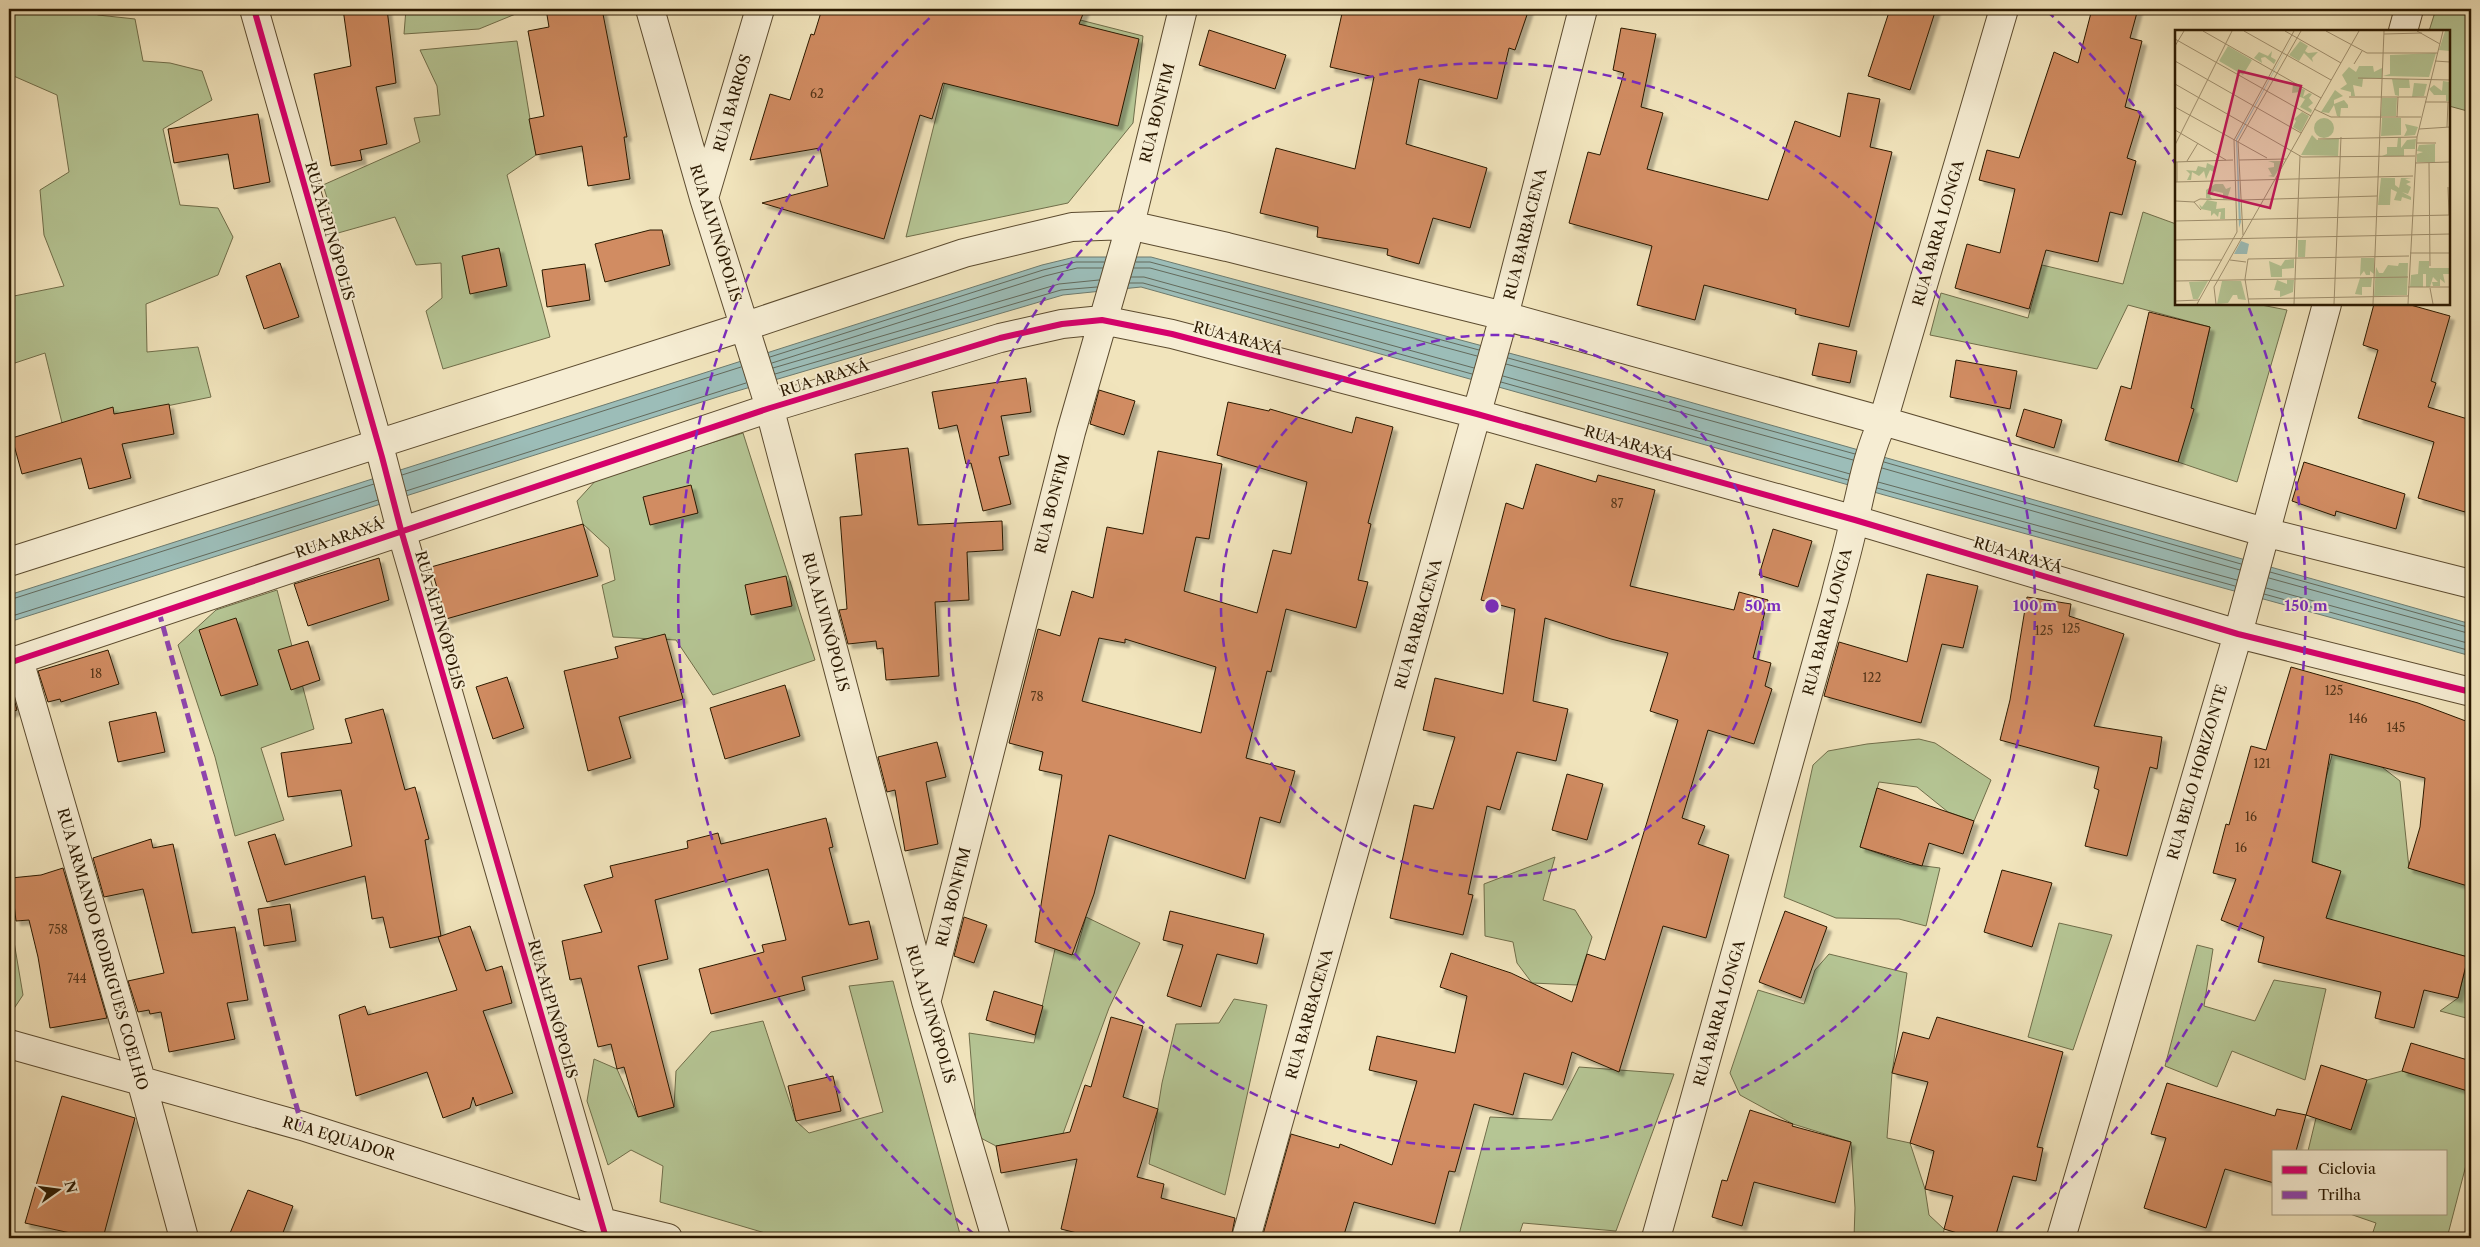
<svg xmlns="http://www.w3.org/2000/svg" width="2480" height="1247" font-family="'Libre Caslon Text',serif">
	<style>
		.green { fill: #b5c594; stroke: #706e4a }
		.water { fill: #9cbdb8; stroke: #6e7b6e }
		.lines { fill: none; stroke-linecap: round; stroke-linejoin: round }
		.shore { stroke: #636a5c; stroke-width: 1 }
		.building { fill: #d18c62; stroke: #2a1800; fill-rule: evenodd; filter: url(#shadow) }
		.minor-casing { stroke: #5c4b2f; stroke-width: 30 }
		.minor { stroke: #f6edd3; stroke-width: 28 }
		.quiet { stroke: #8e44ad; stroke-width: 5; stroke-dasharray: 10 5; stroke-linecap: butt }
		.cycleway-casing { stroke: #f6edd3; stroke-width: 9 }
		.cycleway { stroke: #d6006c; stroke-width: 6 }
		.ring { fill: none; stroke: #7b2cbf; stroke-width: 2.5; stroke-dasharray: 9 6 }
		.labels { text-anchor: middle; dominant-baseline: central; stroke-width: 4; stroke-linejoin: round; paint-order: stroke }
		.number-label { font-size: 12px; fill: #543518 }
		.street-label { font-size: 15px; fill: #2a1800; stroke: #f6edd3 }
		.inset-road { fill: none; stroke: #a19271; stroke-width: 1 }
		.view { fill: #c2185b; fill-opacity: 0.15; stroke: #c2185b; stroke-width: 2.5 }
		.inset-edge { fill: none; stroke: #2a1800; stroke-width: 2.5 }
		.centre { fill: #7b2cbf; stroke: #f6edd3; stroke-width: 2.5 }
		.ring-label { font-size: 15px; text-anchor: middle; font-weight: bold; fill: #7b2cbf; stroke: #f6edd3; stroke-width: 4; stroke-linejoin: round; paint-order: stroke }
	</style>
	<defs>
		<filter id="shadow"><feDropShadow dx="4.5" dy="4.5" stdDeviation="1" flood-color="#0004"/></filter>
	</defs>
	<rect width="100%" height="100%" fill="#f1e4bc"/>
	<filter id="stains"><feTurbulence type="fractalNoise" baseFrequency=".004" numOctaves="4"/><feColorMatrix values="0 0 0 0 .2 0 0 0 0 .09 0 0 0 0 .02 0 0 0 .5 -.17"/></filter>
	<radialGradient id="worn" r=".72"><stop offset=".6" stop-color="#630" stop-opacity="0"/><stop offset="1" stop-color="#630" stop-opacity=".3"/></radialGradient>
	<!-- green -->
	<path class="green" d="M9,9H87L98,15L135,19L143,61L170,63L202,71L212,100L163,129L180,205L218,208L233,237L218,275L146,304L147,352L198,347L211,397L63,427L45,353L9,365V297L64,286L44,235L40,190L69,172L57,95L9,74Z
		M406,9H518V13L479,29L404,34Z
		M963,9H1037L1143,36L1133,123L1068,203L906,237Z
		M2436,9H2471V112L2449,106V31H2429Z
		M517,41L536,155L507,175L550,337L443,369L426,311L442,298L441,263L416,265L395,217L338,233L323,185L420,142L414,118L440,115L437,86L420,50Z
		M2143,212L2176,224V304H2256L2287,310L2237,482L2178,462L2210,327L2128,305L2097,369L1930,335L1941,293L2028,318L2042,265L2123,284Z
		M743,433L815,660L713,695L676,640L613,637L602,585L615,580L609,548L583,524L577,501L598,478Z
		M277,590L314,729L261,748L284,820L235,836L215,757L178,645L216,610Z
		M2338,733L2400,781L2409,868L2471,886L2470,1019L2440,1011L2458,998L2468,957L2353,926L2346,951L2290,892L2340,871L2304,859Z
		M1919,739L1935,743L1991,780L1974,821L1948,812L1917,787L1879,782L1860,847L1909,864L1940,868L1926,926L1899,919L1836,918L1784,897L1813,765L1828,751L1867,744Z
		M1555,857L1543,900L1575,910L1592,937L1577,985L1532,983L1517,963L1513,942L1485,936L1484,884Z
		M9,912L23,995L9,1016Z
		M1086,917L1140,943L1109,1008L1061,1139H1035L996,1146L977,1136L969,1033L1034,1043L1055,949L1075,955Z
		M2059,923L2112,935L2073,1050L2028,1037Z
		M2197,945L2213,949L2204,1006L2255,1021L2274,980L2326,989L2305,1080L2232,1051L2217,1087L2165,1066Z
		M1829,954L1907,973L1892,1073L1887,1138L1910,1143L1925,1189L1929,1215L1944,1229L1943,1238H1854L1855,1208L1851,1142L1793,1124L1740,1095L1730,1073L1758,990L1804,1004L1815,970Z
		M893,981L961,1238H782L660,1202L663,1166L631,1150L608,1165L587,1101L594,1059L617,1069L638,1117L674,1107L676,1071L711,1032L763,1021L796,1121L809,1133L883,1112L849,986Z
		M1234,999L1267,1005L1225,1195L1149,1164L1162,1083L1176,1024L1219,1023Z
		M1579,1067L1674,1074L1616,1231L1523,1223L1518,1238H1458L1490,1117L1552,1120Z
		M2402,1071L2471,1090V1146L2447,1238H2371L2376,1223L2347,1213H2446V1151H2308L2316,1118L2367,1080Z"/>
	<!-- water -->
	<path class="water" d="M1075,257H1151L1658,393L2471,624V656L1888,496L1141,287L1063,295L727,394L9,622V595L1042,265Z"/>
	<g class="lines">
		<!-- shore -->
		<path class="shore" d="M1136,262H1150L1479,350
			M1134,268H1150L1477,356
			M1131,277H1144L1474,368
			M1129,283H1143L1472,374
			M770,357L1043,270L1076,262H1104
			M1508,358L1855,454
			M772,363L1045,276L1077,268H1103
			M1506,364L1853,460
			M773,368L1059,284L1099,280
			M775,374L1061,290L1097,287
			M1503,376L1850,474
			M1501,382L1848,480
			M1884,462L2241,564
			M1882,468L2240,570
			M402,475L741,367
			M1878,482L2237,580
			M1877,488L2235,586
			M406,491L746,383
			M2270,572L2471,628
			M2269,578L2471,634
			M2266,588L2471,644
			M2264,594L2471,651
			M9,600L374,484
			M9,617L378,500"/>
	</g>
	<!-- building -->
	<path class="building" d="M343,9H387L396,83L376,87L387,144L360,150L362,160L331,166L314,74L351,66Z
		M546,9H602L627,137H624L630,179L588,186L582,146L536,155L529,119L544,116L528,31L549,27Z
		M822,9H1085L1079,24L1139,39L1118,126L943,83L932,119L920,115L884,239L762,203L828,186L820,148L750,160L770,94L790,100L811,34L814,35Z
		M1343,9H1529L1515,50L1509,48L1497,99L1419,79L1406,144L1487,168L1470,228L1433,218L1419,264L1387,255L1388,249L1317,237L1318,227L1260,213L1276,148L1355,169L1374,77L1330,67Z
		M1890,9H1936L1910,90L1868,76Z
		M2092,9H2138L2130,38L2142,41L2125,107L2141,112L2127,158L2136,161L2122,215L2110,212L2098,262L2046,250L2029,309L1955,288L1967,244L2000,253L2015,189L1979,180L1987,150L2019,158L2054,52L2078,63Z
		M1621,28L1656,34L1641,107L1663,113L1647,169L1768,200L1795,121L1840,137L1848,93L1880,99L1870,147L1892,152L1849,327L1795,314L1796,309L1704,285L1695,320L1637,305L1652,246L1569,223L1588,152L1600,155L1624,73L1613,70Z
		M1209,30L1286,55L1275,89L1199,65Z
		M258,114L270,182L234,189L228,154L174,163L168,129Z
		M650,230H662L670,265L605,282L595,244Z
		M499,248L507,286L470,294L462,256Z
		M280,263L299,317L264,329L246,276Z
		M585,264L590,300L547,307L542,270Z
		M2374,304H2407L2450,316L2431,381L2436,383L2428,407L2471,420V489L2465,512L2418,498L2434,442L2358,418L2378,350L2363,345Z
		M2149,312L2210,327L2191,408L2194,409L2178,462L2105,440L2121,386L2131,389Z
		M1819,343L1857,351L1850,383L1812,375Z
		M1956,360L2017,371L2010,409L1950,397Z
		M1026,378L1031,412L1001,416L1009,455L999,457L1011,504L983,511L971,463L966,464L957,425L939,429L932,392Z
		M1099,390L1135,401L1124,435L1090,424Z
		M1228,402L1269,411L1270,409L1352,433L1356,417L1393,427L1368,523L1371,524L1358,580L1368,582L1356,628L1286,609L1271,672L1267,671L1246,758L1295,771L1280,823L1260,817L1245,879L1109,835L1094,894L1072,955L1035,942L1062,775L1039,770L1043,752L1009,743L1038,629L1060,636L1072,591L1093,598L1107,527L1143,534L1158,451L1222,464L1209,539L1196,537L1184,591L1257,613L1273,550L1291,554L1307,482L1217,455ZM1099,638L1125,643V639L1216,667L1201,733L1082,701Z
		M169,404L174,434L122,444L131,478L89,489L81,458L22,474L12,438L113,407L114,414Z
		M2024,409L2062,420L2054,448L2016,436Z
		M908,448L918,525L1002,521L1003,550L967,552L969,600L935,602L939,676L886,680L883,648L877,649L876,641L848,644L839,610L847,609L840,517L862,515L855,454Z
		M2304,462L2405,494L2396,529L2336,511L2335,516L2292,501Z
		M1536,464L1596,482L1598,475L1655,490L1630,586L1734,610L1739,592L1768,600L1753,658L1771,663L1765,686L1772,689L1754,744L1708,730L1682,818L1705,826L1698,844L1729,855L1706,938L1663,926L1619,1072L1572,1052L1563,1085L1524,1073L1513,1115L1474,1104L1455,1172L1449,1171L1435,1224L1354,1202L1343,1238H1262L1291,1134L1339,1148L1340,1144L1392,1165L1417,1081L1369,1070L1377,1036L1455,1053L1467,996L1440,987L1451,953L1511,973L1572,1002L1587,954L1605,960L1678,720L1650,711L1668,653L1611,639L1545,618L1533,701L1568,709L1556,761L1517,752L1500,810L1487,806L1468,894L1473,895L1463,935L1390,918L1414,805L1433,809L1455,737L1423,730L1435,678L1503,694L1515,609L1481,600L1506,503L1523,509Z
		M691,485L698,513L650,525L643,497Z
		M583,524L598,576L446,619L431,567Z
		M1773,529L1812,541L1798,587L1759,575Z
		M379,558L389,600L308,626L294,584Z
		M1927,574L1978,586L1963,648L1942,644L1921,723L1824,696L1839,642L1907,662Z
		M786,576L792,606L751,615L745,585Z
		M2027,597L2071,604L2069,616L2124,634L2094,726L2162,737L2157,769L2150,767L2127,856L2085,846L2099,790L2094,788L2099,767L2000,740L2010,700Z
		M236,618L258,685L221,696L199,630Z
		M665,634L683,699L619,717L631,758L588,771L564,671L618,658L615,647Z
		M308,641L320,680L291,690L278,650Z
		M108,650L119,684L61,702L60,699L48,702L38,671Z
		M2291,667L2418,703L2471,723V887L2408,868L2420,827L2425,778L2330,754L2312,862L2341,871L2326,918L2468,957L2458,998L2424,990L2414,1028L2375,1018L2381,992L2258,962L2264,937L2221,920L2236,879L2213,873L2226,824L2229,825L2251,746L2266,750Z
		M507,677L524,728L493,739L476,687Z
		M9,681L17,710L9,713Z
		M785,685L800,736L725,759L710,708Z
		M383,709L405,790L415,787L429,839L425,840L441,936L390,948L383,917L372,919L365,876L267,902L248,842L275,834L285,865L352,846L341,790L288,797L281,753L352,743L345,719Z
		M156,712L165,752L118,762L109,722Z
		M937,742L946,777L926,782L938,844L905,851L895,790L887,792L878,757Z
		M1567,774L1603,784L1587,840L1552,830Z
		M1877,788L1974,821L1963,854L1929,843L1922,866L1860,847Z
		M826,818L833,847L829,848L849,925L869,921L878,959L802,977L805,990L711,1014L699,969L764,952L762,945L786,940L768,869L655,900L668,959L638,966L674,1107L638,1117L624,1067L617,1069L611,1044L598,1047L581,978L570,980L562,941L602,932L584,885L613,877L610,866L688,848L687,841L718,833L721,844Z
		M151,839L153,848L173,844L192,933L235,927L248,1000L227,1003L235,1039L169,1052L161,1012L150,1014L149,1010L138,1012L128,981L164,973L143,889L104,897L93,858Z
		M63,868L107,1018L50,1028L38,957L29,920L16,921L11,878L41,875Z
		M2002,870L2052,883L2032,947L1984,932Z
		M290,904L296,941L264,946L258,909Z
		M1170,911L1264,934L1257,964L1217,954L1201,1007L1167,996L1183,945L1163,940Z
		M1785,911L1827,927L1801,998L1759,982Z
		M964,917L987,925L974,963L954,956Z
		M470,926L486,971L502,966L512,1003L483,1011L513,1093L476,1106L473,1097L470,1108L443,1118L427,1072L356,1096L339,1015L365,1006L368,1015L457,990L438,937Z
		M994,991L1043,1006L1035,1035L986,1020Z
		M1111,1017L1143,1026L1123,1097L1158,1109L1137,1177L1164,1184L1161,1198L1235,1218L1231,1238H1097L1061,1229L1077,1159L1001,1173L996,1146L1070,1132L1085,1085L1091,1087Z
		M1937,1017L2063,1052L2037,1147L2043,1148L2036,1181L2013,1176L1995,1238H1974L1944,1229L1953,1196L1925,1189L1934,1151L1910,1143L1928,1082L1892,1073L1903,1032L1929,1039Z
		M2411,1043L2471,1061V1092L2402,1071Z
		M2321,1065L2367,1080L2351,1130L2306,1115L2296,1151H2274V1183L2225,1169L2206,1228L2144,1208L2166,1138L2151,1134L2167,1083L2275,1116L2277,1109L2306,1115Z
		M833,1076L841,1111L796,1121L788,1086Z
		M62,1096L135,1118L103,1238H93L25,1223Z
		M1750,1110L1793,1124L1792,1126L1851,1142L1835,1203L1754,1182L1742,1226L1712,1217L1722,1180L1727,1181Z
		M248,1190L293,1206L281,1238H228Z"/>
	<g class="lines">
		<!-- minor casing -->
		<g class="minor-casing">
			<path id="minor" d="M254,9L382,457L401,530L606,1238
				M650,9L704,198L766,395L926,1001L996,1238
				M2403,31L2409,9
				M704,198L760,9
				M9,562L746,326L964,253L1072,227L1129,225L1227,247L1504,316L1883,421L2264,532L2471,584
				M19,660L141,1080L184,1238
				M9,663L770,408L1000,338L1062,324L1102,320L1172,334L1477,414L1855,520L2238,634L2471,692
				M927,999L1071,432L1126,241L1183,9
				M9,1044L302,1126L602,1222L668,1238
				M1246,1238L1504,316L1583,9
				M1656,1238L1835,597C1841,572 1849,547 1854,521C1862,487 1868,453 1883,421L2004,9
				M2061,1238L2238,634L2327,304"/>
		</g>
		<!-- minor -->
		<use href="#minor" class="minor"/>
		<!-- quiet -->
		<path class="quiet" d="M159,612L302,1126"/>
		<!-- cycleway casing -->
		<g class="cycleway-casing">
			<path id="cycleway" d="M254,9L382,457L401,530L606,1238
				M9,663L770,408L1000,338L1062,324L1102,320L1172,334L1477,414L1855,520L2238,634L2471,692"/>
		</g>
		<!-- cycleway -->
		<use href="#cycleway" class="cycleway"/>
	</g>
	<!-- distance rings -->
	<g class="ring">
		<circle cx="1492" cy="606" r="271"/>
		<circle cx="1492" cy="606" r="543"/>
		<path d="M974 1234A814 814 0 0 1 937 11M2047 11A814 814 0 0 1 2175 163M2249 308A814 814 0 0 1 2010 1234"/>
	</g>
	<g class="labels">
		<!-- number labels -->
		<g class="number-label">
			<text x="817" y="93">62</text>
			<text x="1617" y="503">87</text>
			<text x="2071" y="628">125</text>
			<text x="2044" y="630">125</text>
			<text x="96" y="673">18</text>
			<text x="1872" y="677">122</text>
			<text x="2334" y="690">125</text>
			<text x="1037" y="696">78</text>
			<text x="2358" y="718">146</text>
			<text x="2396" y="727">145</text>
			<text x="2262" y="763">121</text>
			<text x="2251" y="816">16</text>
			<text x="2241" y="847">16</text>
			<text x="58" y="929">758</text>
			<text x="77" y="978">744</text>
		</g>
		<!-- street labels -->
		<g class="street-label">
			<text transform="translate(732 103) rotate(-74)">RUA BARROS</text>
			<text transform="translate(1157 113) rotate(-76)">RUA BONFIM</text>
			<text transform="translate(330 231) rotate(74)">RUA ALPINÓPOLIS</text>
			<text transform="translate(716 233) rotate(73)">RUA ALVINÓPOLIS</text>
			<text transform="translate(1938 233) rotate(-74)">RUA BARRA LONGA</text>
			<text transform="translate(1525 234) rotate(-76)">RUA BARBACENA</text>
			<text transform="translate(1238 338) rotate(15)">RUA ARAXÁ</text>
			<text transform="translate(824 378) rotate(-17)">RUA ARAXÁ</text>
			<text transform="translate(1629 443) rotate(16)">RUA ARAXÁ</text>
			<text transform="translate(1052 504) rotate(-76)">RUA BONFIM</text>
			<text transform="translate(339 538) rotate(-19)">RUA ARAXÁ</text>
			<text transform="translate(2018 555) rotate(17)">RUA ARAXÁ</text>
			<text transform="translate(440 620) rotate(74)">RUA ALPINÓPOLIS</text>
			<text transform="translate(826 622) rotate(75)">RUA ALVINÓPOLIS</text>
			<text transform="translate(1827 622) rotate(-75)">RUA BARRA LONGA</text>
			<text transform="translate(1418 624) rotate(-74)">RUA BARBACENA</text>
			<text transform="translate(2197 772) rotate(-74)">RUA BELO HORIZONTE</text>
			<text transform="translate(953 897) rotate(-76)">RUA BONFIM</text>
			<text transform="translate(103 949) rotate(74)">RUA ARMANDO RODRIGUES COELHO</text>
			<text transform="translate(553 1009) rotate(74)">RUA ALPINÓPOLIS</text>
			<text transform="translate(1719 1013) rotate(-74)">RUA BARRA LONGA</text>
			<text transform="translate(931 1014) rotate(74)">RUA ALVINÓPOLIS</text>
			<text transform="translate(1309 1014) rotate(-74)">RUA BARBACENA</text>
			<text transform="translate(339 1138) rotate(17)">RUA EQUADOR</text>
		</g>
	</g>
	<!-- overview -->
	<g transform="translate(2175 30)">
		<rect width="275" height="275" fill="#f1e4bc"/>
		<path d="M270,1H275V21L264,20ZM125,11L133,16L130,21L133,23L143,22L137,28L138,32L129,23L124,31L114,25ZM53,16L77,30L68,45L44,31ZM97,21L96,27L101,30L99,34L90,27L86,28L87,33L79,28L84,22L93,26ZM261,23L254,47L208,46L215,44V25ZM184,36H198L199,42L207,38V48L188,49L187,57L178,55L180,66H176V62L165,59L172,54L167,45L174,37L181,42ZM217,49H234L235,58H224V66L220,65ZM268,51L275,52V71H271V65H259L254,59L259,55L267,61ZM239,53L252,54L249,66L237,67ZM118,54L130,60L128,67L134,63L137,64L134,68L138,73L133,77L137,80L136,83L125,77L130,69L123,66L125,62L117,63ZM160,60L168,66L159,70V74L169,70L173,75V78H166L165,87L162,86L159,75L154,83L146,82ZM207,68H222L221,86H206ZM127,82L134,86L126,102L118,97L121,91L119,89ZM207,88H226V105L206,106ZM139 98a10 10 0 1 1 20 0a10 10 0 1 1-20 0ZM230,94L243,97L240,105L229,106L232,100ZM137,105L142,110L164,108L163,126L126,125ZM223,108H226V118L232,110L241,109L240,119H229V126H207L212,124V117H222ZM260,114V132H242V124L248,122L242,121L244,115ZM93,131H109L99,147L93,146L97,145L93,138L99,137V133ZM32,133L41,137L40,143L35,140L31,149L29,141L24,146L17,142L16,150H12L15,144L11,140L21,141L23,136L31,138ZM206,148H220V155L224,158L226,148H237L230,149L236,152L231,154L236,157L233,164L227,162L236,167V170L227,167L226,171L219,170L222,162L216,159L215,175H203ZM40,154H48L51,159L56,157L52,169H48V163L39,161L35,166L37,169L31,168V160ZM32,170L42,172L41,179L50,178V189H45L46,182H44L43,187L39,183L36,186V181L26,179L24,174L27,177ZM123,210H131L130,227H123ZM186,228H199V244L195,241V245H191L189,241L185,246ZM119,229V238L107,239V247H96L94,231L106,236L110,230ZM244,231H254V238H275V252L274,244H268L270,253L265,249V256H258L257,252H263L258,247L255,257H251V244H248V257H235L236,245L243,244ZM224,233H233L232,265L199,266L201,237L204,243H208L213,235L223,236ZM185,248H197L196,257H187V265L180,264ZM102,250L112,254V250H119L118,262L105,267V261L99,260ZM33,251L23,269H18L14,252ZM47,251H66L71,270L63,269L62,265H58L53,273L42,274Z" fill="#b5c594"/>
		<path d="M121,1L62,110L66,192L64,198L61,109ZM66,211L74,214L72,224H59Z" fill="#9cbdb8"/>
		<path class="inset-road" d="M28,1L146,68M69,1L156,50M110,1L166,33M151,1L192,23H262M242,1L265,14M209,4L247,3M0,9L136,86M0,16L9,1M0,31L126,103M260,31L275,32M179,34L187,21M183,48L275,50M0,54L127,127L240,126M174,67H251M250,72H275M0,77L92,128M139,79L156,87H246M222,87L223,67M272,97L273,72M244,99L275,97M0,100L51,130M143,109L242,107M242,113H261M0,115L57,1M64,130L111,129M12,131L23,113M0,132L58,130M2,132V152M240,133L275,132M254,133L255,236M0,152L238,146M273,157L274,185M66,170L202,166M1,171L19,172L26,180M19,172L25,169L61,170M0,191L275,185M68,205L63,112L126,1M0,210L275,204M0,217V152M235,223H275M0,230H47M55,230L71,232M0,251L233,247M233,257H275M255,258L258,274M73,269L233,266M0,271L24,270M22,274L62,202L59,110L119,1M41,274L39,257L184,1M74,274L70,249L73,229L234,226M119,274L125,126M159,274L166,107M198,274L209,1M233,274L242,107L268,1"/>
		<path class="view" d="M64,41L126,56L95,178L34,163Z"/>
		<rect width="275" height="275" class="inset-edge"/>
	</g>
	<circle cx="1492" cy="606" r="8" class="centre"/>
	<g class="ring-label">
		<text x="1763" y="611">50 m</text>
		<text x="2035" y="611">100 m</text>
		<text x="2306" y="611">150 m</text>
	</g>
	<!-- margin -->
	<rect width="2480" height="1247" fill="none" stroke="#f1e4bc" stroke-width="30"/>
	<rect x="10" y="10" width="2460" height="1227" fill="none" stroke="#2a1800" stroke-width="2.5"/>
	<rect x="15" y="15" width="2450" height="1217" fill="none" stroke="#2a1800"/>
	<!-- legend -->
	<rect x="2272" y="1150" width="175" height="65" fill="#f6edd3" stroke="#a4987f"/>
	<rect x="2282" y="1166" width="25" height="8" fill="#d6006c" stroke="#a4987f"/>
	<text x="2318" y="1174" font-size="15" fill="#2a1800">Ciclovia</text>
	<rect x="2282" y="1191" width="25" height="8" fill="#8e44ad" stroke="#a4987f"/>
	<text x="2318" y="1200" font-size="15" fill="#2a1800">Trilha</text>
	<!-- north arrow -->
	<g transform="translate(58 1190) rotate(76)" stroke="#f6edd3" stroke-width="4" paint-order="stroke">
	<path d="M0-4L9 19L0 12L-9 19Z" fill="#2a1800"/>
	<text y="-8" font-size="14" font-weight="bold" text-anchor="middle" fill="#2a1800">N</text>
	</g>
	<rect width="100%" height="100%" filter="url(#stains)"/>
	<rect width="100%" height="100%" fill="url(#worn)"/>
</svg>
